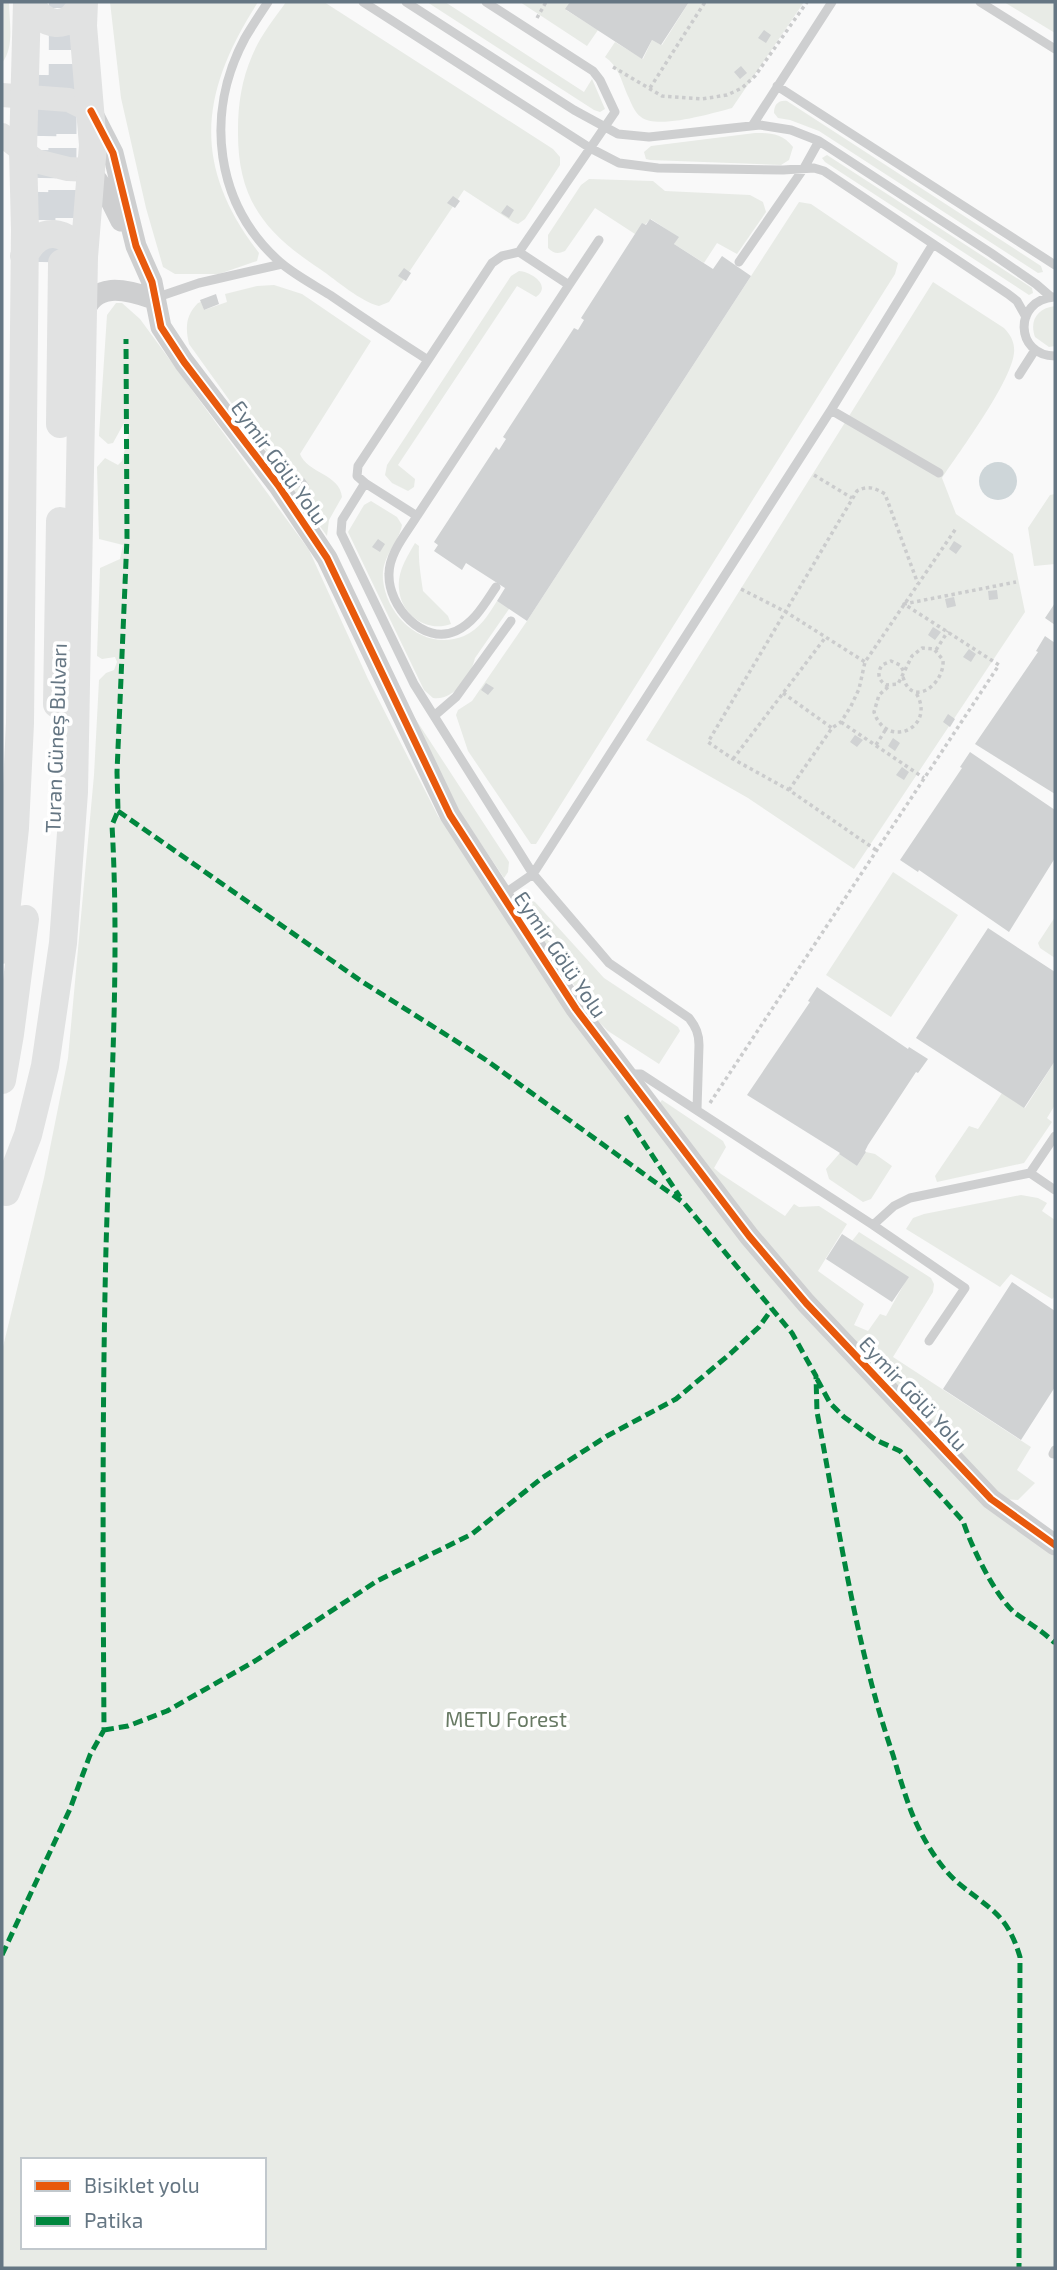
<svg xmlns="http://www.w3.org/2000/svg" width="1057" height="2270" font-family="'Exo 2',sans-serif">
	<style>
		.green { fill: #e8ebe6; fill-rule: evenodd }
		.water { fill: #ced6d9 }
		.building { fill: #d0d2d3 }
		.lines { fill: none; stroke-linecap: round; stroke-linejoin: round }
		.primary-tunnel { stroke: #d4d8dc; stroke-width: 28; stroke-dasharray: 28 14; stroke-linecap: butt }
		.path { stroke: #cbcccd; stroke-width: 3.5; stroke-dasharray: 3.5 3.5; stroke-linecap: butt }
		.service { stroke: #cecfd0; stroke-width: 9 }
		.tertiary { stroke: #cecfd0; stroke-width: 21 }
		.secondary { stroke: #e1e2e2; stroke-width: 24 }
		.primary { stroke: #e1e2e2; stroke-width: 28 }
		.quiet { stroke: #00873e; stroke-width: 5; stroke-dasharray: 10 5; stroke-linecap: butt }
		.cycleway-casing { stroke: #fff; stroke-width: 11 }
		.cycleway { stroke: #e8590c; stroke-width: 7 }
		.labels { text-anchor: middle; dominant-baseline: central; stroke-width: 7; stroke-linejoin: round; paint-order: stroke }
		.street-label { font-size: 21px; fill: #657683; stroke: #fff }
		.park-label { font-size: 21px; fill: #687a64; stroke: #fff }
	</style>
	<rect width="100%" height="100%" fill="#f9f9f9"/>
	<!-- green -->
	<path class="green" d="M2,2H9C9,21 15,47 2,63Z
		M110,2H258C200,92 191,165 259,253L257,261L219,274H175L163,267L146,208L121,98Z
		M286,2H324L553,149L560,157V165L525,219L518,224L513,222L464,190L389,302L379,306C361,302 336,280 320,269C264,232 237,199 238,129C238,104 242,79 252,56C260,36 274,19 286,2Z
		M427,2H445L584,92L592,79L605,109L600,112L594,110Z
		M520,2H570L566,10L598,30L587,46Z
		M689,2H804L732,108C713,113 657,130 641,117C634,112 631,102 627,94C621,79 618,66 605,57L615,42L643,59L652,40L662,45Z
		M1004,2H1055V33Z
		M787,101L1041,266L1043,272L1038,273L819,131L790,120L778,118L774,113C774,105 778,100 787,101Z
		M755,133C771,133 782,133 793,147L789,160L781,165L650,160L646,159L644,152L651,146Z
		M827,155L1032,288L1033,293L1029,295L825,162L822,158Z
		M589,179L653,181L665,191L750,195L763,202L766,212L737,254L717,243L704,263L674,244L678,237L651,219L635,234L595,208L565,251C558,254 554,254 548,248V235L581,185Z
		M799,202L811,204L898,263L895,274L536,844H531L468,751L456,715L458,710L472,701L527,621Z
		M519,271C532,272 552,286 536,297L517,286L398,465L415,479L414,487L408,491L392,483L385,475L387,465L511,276Z
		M933,282L1004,328C1011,335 1015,343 1014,353C1011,382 960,451 942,478L956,514L1013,554L1025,612L854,869L748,798L646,740Z
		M274,285L302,294L371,341L300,454C307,473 340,474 342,497L329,520L327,536L189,344C185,327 186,315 198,303L201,302L204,310L227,302L225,294L257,286Z
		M116,303H122L140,319L309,550L368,679L438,816L625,1075L874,1375L1055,1545V2268H2V1351L44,1178L68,1058L94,775L99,680L106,673L114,670L117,662L115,657L102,659L97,656L100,568L120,559L123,545L99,539L97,467L105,458L118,465L122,461L130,427L124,423L113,443L108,444L99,436L107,315ZM23,2160H264V2247H23Z
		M1055,306V346L1049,347L1035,337C1029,320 1038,308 1055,306Z
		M1055,494V564L1034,566L1028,528L1050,495Z
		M371,501L397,517L402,525C398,545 381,556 383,580C387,618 425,652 464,636C480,629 488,615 497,601L509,609L475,658C471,676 454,701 433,698L424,690L348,532L364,505Z
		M415,543L419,546C418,561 421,576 423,591L448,616L451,624C427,633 401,615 399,589C397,572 407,557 415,543Z
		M407,706L509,862L508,872L504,878L453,802Z
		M893,872L958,915L891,1017L826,975Z
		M530,900L535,902L604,978L678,1027L680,1031L659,1064L608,1031L599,1022L518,902Z
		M1055,917V958L1040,948L1038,943Z
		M1055,1061V1105L1047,1118L1052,1122L1024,1163L937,1182L935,1176L969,1126L978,1129L1002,1093L1025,1108Z
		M662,1100L723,1141L726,1147L714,1168L721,1174L785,1216L794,1204L799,1207L819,1206L847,1224L818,1271L864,1304L854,1325L868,1331L880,1314L886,1316L908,1277L852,1241L859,1232L931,1278L934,1284L933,1292L893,1357L1031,1447L1017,1470L1035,1483L1018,1500L1003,1499L807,1294L658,1105Z
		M866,1152L875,1154L892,1166L871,1199L863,1202L829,1179L826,1169L839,1154L857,1166Z
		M1021,1195L1038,1198L1047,1203L1042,1211L1055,1220V1296L1052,1299L1011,1274L1000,1287L906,1229L913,1218L924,1214Z"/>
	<!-- water -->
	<path class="water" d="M979 481a19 19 0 1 1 38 0a19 19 0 1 1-38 0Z"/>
	<!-- building -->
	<path class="building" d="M570,2H689L661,45L652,40L642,59L565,9Z
		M764,30L771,35L766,43L758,38Z
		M741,66L747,73L740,79L734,72Z
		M453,196L460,201L455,208L447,203Z
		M507,205L514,210L509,218L501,213Z
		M650,219L679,237L674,244L713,269L722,256L751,276L527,621L497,601L505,588L466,563L462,570L434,551L438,545L434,542L496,447L499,450L506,439L503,437L574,328L578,330L584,320L581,318L642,223L646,225Z
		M404,268L411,273L406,281L398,276Z
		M216,294L219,304L204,310L200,300Z
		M304,478L309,485L302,491L296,484Z
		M378,539L385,544L380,552L372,547Z
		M954,541L962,546L956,554L949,549Z
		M997,590L998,599L989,600L988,591Z
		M954,597L956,606L947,608L945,599Z
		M1055,603V625L1045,618Z
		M933,627L941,632L935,640L928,635Z
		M1045,636L1055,643V794L975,744L1038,652L1036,651Z
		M969,649L976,654L971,662L963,657Z
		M486,683L494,688L488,695L481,690Z
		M948,714L955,719L950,727L943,722Z
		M855,735L863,740L857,747L850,742Z
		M893,738L900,743L895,751L888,746Z
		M970,752L1055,810V858L1009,932L919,870L918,872L900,860L962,768L960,767Z
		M902,767L909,772L904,780L896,775Z
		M988,928L1055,972V1061L1024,1108L916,1038Z
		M817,987L908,1049L909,1047L928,1059L918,1073L916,1072L868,1145L865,1151L866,1152L857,1166L839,1154L840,1153L747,1095L810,1002L808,1001Z
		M842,1234L909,1277L892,1302L826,1259Z
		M1012,1282L1055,1311V1387L1021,1440L943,1389Z"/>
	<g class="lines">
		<!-- primary-tunnel -->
		<path class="primary-tunnel" d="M62,260L63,2
			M41,262L43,75"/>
		<!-- path -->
		<path class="path" d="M537,18L546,2
			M613,67L662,96L702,99L727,95L742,88L755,76L807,2
			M650,88L705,2
			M814,475L852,498
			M741,589L786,612L865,662
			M936,650L948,631
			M903,677C912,709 945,684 943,660L934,649L922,648L912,656L898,684L886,685C878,680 877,673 882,665L891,661L900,665L904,672
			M888,687L879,695L874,712C887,751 937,727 916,693
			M783,693L832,728
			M841,722L924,778
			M876,745L886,729
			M733,759L825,638
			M789,790L832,728L841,722L851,706L859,689L865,662L957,527
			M876,850L789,790L733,759L708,742L857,491C868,485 875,488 885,494L918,584
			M710,1103L999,665L904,604L1016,582"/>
		<!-- service -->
		<path class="service" d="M268,2C260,14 252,26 245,38C204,114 215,205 281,263C295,275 314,285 330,295C362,317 395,339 428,360
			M363,2L590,148L619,163L658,168L783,170L814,168L824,171L1008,294L1017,301L1026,317
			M406,2L574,110L618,134L649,137L760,125L791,130L819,141L991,253L1036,284L1051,297
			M486,2L593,71L600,80L615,112L519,252L502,256L492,263L358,466L357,476L365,483L342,520L341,533L414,684L533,874L609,963L689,1018C696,1027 699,1034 699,1045L697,1109
			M980,2L1055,49
			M777,86L1055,265
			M752,126L832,2
			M739,262L804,168L819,141
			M569,285L599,240
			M1054,297C1013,300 1015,356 1055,356
			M155,298L199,283L282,264
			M1019,375L1035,350
			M831,410L939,473
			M365,483L417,516L569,285L519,252
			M417,516C406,534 389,553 389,574C388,606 423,646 456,631C475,622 485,603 496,587
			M434,716L456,697L511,621
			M501,896L533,874L831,410L933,244
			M629,1074H641L873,1225L965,1288L929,1341
			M1030,1173L1055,1136
			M873,1225L894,1206L910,1198L1030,1173L1055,1190
			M1053,1454L1055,1450"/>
		<!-- tertiary -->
		<path class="tertiary" d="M93,114L113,153L136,246L152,282L161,327L184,362L278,485L327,558L450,815L576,1009L749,1236L806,1303L991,1499L1055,1545
			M90,170L109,197L121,221
			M82,318C93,280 125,289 154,299"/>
		<!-- secondary -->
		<path class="secondary" d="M2,95L69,100L91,111
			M2,135L36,161L68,169L90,170"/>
		<!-- primary -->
		<path class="primary" d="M29,2C43,27 69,33 82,2
			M24,256C40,224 68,229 84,257
			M60,424L62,263
			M57,704L60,521
			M2,950L15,828L20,723L25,230L23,150L27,2
			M2,1080L10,1034L25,919
			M6,1192L28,1135L45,1066L63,943L74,792L84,257L93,145L83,26L84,2"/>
		<!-- quiet -->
		<path class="quiet" d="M118,811L361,981L486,1060L684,1203L792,1333L816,1376L817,1412C839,1527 855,1644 893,1755C899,1775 905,1796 913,1816C923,1839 938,1865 957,1882C989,1909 1007,1913 1020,1957L1019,2268
			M626,1116L680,1197
			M817,1379L830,1403L844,1417L876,1440L900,1451L963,1521C971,1546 995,1596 1015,1613C1029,1623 1042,1631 1055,1643
			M104,1730L128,1726L167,1711L255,1661L377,1581L472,1534L542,1478L607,1436L676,1399L730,1354L759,1327L772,1309
			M2,1955L70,1809L90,1755L104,1730C103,1569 102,1409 106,1248C110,1107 120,966 112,825L118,811L117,772L127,538L126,339"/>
		<!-- cycleway casing -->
		<g class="cycleway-casing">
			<path id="cycleway" d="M91,111L113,153L136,246L152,282L161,327L184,362L278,485L327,558L450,815L576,1009L749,1236L806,1303L991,1499L1055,1545"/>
		</g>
		<!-- cycleway -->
		<use href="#cycleway" class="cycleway"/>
	</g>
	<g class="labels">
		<!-- street labels -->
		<g class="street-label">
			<text transform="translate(280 462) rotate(54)">Eymir Gölü Yolu</text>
			<text transform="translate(55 738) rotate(-88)">Turan Güneş Bulvarı</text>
			<text transform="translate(561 954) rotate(56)">Eymir Gölü Yolu</text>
			<text transform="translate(914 1393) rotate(47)">Eymir Gölü Yolu</text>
		</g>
		<!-- park labels -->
		<g class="park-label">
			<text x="506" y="1718">METU Forest</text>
		</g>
	</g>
	<!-- border -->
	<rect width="1057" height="2270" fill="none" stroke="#657683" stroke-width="7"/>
	<!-- legend -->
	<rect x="21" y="2158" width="245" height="91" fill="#ffffff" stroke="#c1c8cd" stroke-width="2"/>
	<rect x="35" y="2181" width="35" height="10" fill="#e8590c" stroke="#c1c8cd" stroke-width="2"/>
	<text x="84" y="2193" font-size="21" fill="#657683">Bisiklet yolu</text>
	<rect x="35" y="2216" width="35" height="10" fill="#00873e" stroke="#c1c8cd" stroke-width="2"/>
	<text x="84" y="2228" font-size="21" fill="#657683">Patika</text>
</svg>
